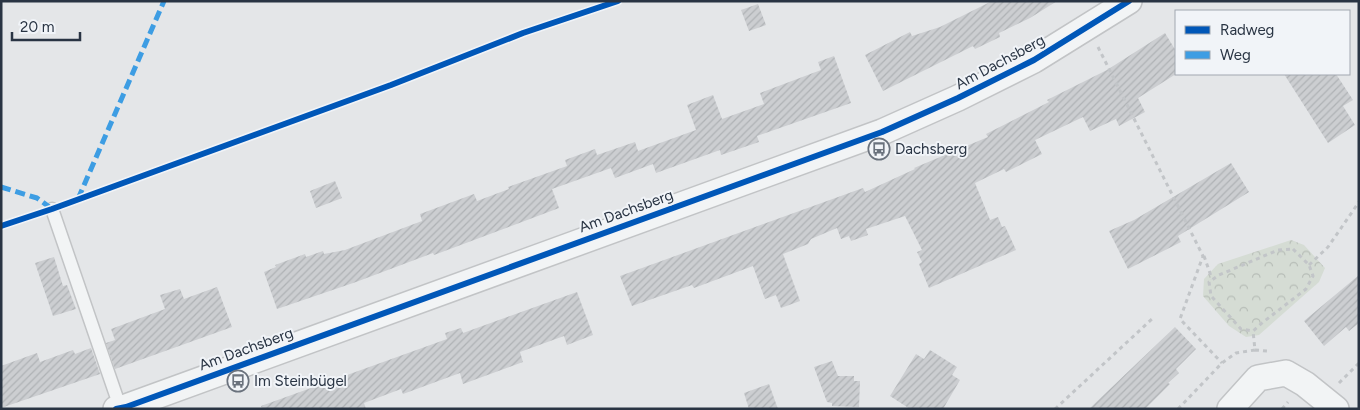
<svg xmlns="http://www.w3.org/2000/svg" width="1360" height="410" font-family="Figtree,sans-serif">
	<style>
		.forest { fill: url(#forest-crowns) }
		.building { fill: url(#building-hatch) }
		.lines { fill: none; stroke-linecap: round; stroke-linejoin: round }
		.lane-casing { stroke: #c2c4c6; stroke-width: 15 }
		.street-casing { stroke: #c2c4c6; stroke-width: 28 }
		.path { stroke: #c2c5c8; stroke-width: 3; stroke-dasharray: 4 4; stroke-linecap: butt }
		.lane { stroke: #f2f4f5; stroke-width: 12 }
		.street { stroke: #f2f4f5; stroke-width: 25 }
		.quiet { stroke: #3d9de3; stroke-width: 5; stroke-dasharray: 10 5; stroke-linecap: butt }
		.cycleway-casing { stroke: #f1f4f8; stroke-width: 9 }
		.cycleway { stroke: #0057b8; stroke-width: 6 }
		.labels { text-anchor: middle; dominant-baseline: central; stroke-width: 4; stroke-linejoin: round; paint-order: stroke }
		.street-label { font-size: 15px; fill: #293443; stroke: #f1f4f8 }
		.poi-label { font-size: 15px; fill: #293443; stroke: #f1f4f8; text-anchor: start }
	</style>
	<defs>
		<pattern id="forest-crowns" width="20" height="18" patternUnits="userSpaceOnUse" patternTransform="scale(1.25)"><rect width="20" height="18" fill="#d5dcd4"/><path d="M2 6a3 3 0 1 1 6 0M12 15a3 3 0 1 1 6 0" fill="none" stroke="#b7bdb7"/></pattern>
		<pattern id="building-hatch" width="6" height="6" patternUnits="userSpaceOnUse" patternTransform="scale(1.25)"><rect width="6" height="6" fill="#ccced1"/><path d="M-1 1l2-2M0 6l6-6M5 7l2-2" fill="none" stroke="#afb2b5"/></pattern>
	</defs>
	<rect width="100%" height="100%" fill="#e4e6e8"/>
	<!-- forest -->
	<path class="forest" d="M1291,240L1304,245L1325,268L1319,282L1259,335L1246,337L1229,326L1203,296L1204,279L1218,264Z"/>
	<!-- building -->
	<path class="building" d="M992,1H1057L1030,18L999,33L1000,37L975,49L973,46L883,91L865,55L910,32L912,36L940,27Z
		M758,4L766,25L749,31L741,10Z
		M1165,33L1176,51V74L1138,98L1145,112L1119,126L1116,119L1090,131L1083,117L1035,140L1042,154L1006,172L1004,169L975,183L990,220L998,217L1002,227L1005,226L1016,250L929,288L919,264L922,262L917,252L922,250L905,216L866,229L868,235L851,241L849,236L841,239L837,228L811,239L808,244L783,254L800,301L781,308L776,295L765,299L753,266L694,288L692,285L632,306L620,276L863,188L865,192L915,169L914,168L988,137L986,134L1049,102L1047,100L1107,70Z
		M834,56L851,103L757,136L759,142L721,155L720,150L656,173L653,164L615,178L611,168L552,189L559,208L434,255L433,253L356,282L277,309L264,272L276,267L275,265L305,254L306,257L323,251L324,254L345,250L422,221L420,214L474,194L477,201L509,189L508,187L567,166L565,160L595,149L597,155L635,142L638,151L696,130L687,105L713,95L722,119L764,104L760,93L821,70L818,62Z
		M1284,74H1336L1353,100L1343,106L1355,125L1328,143Z
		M1231,163L1249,192L1178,236L1181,242L1128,269L1109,231L1134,220Z
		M335,181L342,198L316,208L310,191Z
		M54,257L63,286L67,285L76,309L53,316L35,263Z
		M1359,275V323L1349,331L1346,327L1324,346L1304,321Z
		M217,287L232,327L115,369L106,343L115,340L111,329L165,309L160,295L180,289L184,299Z
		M577,292L593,335L567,345L564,336L520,352L523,362L463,384L460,373L403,394L401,389L364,403L366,409H262L261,406L447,339L445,333L461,328L463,333Z
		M1175,327L1196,349L1176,369L1179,373L1168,383L1170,384L1145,409H1089Z
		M91,348L100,374L1,408V366L37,353L40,362L73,350L75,354Z
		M930,350L957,367L952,375L960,380L943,409H910L890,396L916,354L924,359Z
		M832,361L838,376H854V381H860L859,407L832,406V403L827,402L814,367Z
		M769,384L778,409H749L744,393Z"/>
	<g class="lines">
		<!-- lane casing -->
		<g class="lane-casing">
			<path id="lane" d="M52,209L120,407"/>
		</g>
		<!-- street casing -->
		<g class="street-casing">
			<path id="street" d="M116,409L126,407L882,132L958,98L1034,60L1129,1
				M1230,409L1258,378L1286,373L1305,384L1336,409"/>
		</g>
		<!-- path -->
		<path class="path" d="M1098,47L1203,256L1180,319L1222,363
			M1293,249L1309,265L1313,276L1306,289L1262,323L1253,331L1241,329L1211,296L1209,282L1219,275L1278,250Z
			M1204,256L1212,279
			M1309,265L1328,247L1359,202
			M1255,350L1267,351
			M1339,383L1359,363
			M1055,409L1152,319
			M1178,409L1222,363L1236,353L1255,350L1253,331
			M1282,409L1288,402"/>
		<!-- lane -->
		<use href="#lane" class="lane"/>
		<!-- street -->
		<use href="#street" class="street"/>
		<!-- quiet -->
		<path class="quiet" d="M1,187L37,198L52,209
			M78,199L164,1"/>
		<!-- cycleway casing -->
		<g class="cycleway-casing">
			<path id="cycleway" d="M1,226L52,209L391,85L523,33L618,1
				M116,409L126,407L882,132L958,98L1034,60L1129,1"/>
		</g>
		<!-- cycleway -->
		<use href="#cycleway" class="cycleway"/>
	</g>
	<!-- icons -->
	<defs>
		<g id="bus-ring" transform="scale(1.125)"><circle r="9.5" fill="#f1f4f8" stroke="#6a727d" stroke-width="1.5"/><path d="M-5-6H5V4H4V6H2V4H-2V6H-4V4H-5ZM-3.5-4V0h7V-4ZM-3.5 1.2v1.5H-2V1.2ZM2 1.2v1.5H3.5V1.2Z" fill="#6a727d"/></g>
	</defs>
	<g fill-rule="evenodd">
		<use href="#bus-ring" x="879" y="149"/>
		<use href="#bus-ring" x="238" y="381"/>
	</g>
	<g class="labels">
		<!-- street labels -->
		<g class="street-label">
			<text transform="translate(1000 62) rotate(-28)">Am Dachsberg</text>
			<text transform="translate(626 211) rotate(-20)">Am Dachsberg</text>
			<text transform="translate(246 349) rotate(-20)">Am Dachsberg</text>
		</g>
		<!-- poi labels -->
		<g class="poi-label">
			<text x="895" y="149">Dachsberg</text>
			<text x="254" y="381">Im Steinbügel</text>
		</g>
	</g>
	<!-- border -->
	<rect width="1360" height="410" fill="none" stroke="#293443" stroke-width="5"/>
	<!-- legend -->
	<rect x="1175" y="10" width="175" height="65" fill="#f1f4f8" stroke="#a1a7b0"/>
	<rect x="1185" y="26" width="25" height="8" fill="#0057b8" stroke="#a1a7b0"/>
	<text x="1220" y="35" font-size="15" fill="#293443">Radweg</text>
	<rect x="1185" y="51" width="25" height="8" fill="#3d9de3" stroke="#a1a7b0"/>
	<text x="1220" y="60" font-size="15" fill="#293443">Weg</text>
	<!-- scale -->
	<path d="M12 32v8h68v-8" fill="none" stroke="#293443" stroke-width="2.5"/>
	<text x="20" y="32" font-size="15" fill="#293443" stroke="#f1f4f8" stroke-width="4" paint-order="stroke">20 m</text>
</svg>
